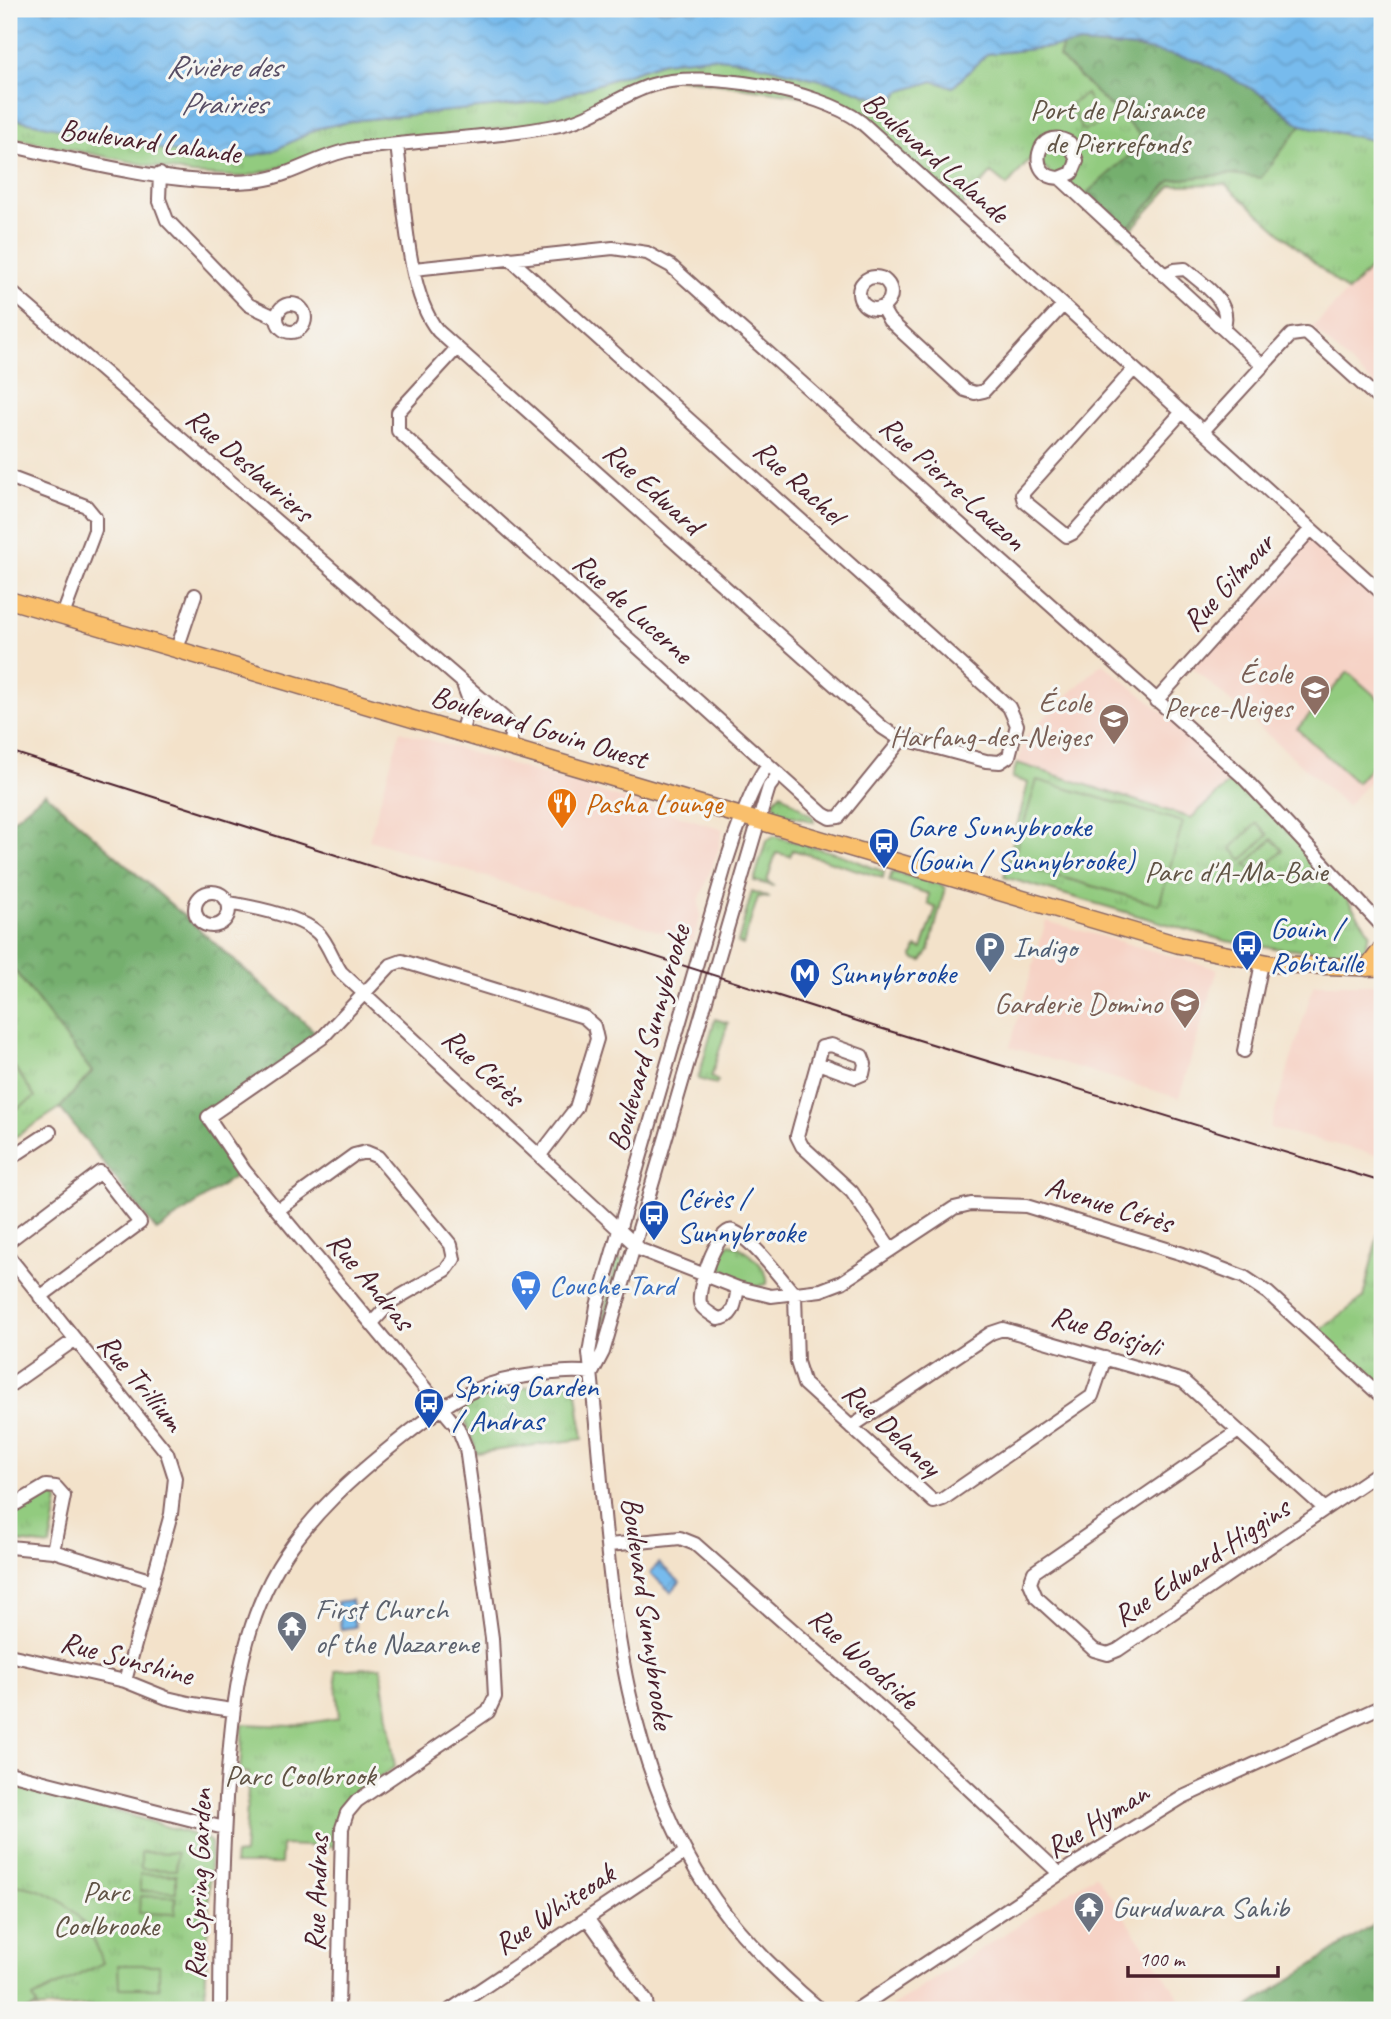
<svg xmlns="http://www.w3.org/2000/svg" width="1391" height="2019" font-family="Caveat,sans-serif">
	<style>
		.built { fill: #f6d2c5 }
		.grass { fill: url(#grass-tufts); stroke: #6e7555; stroke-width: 2 }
		.forest { fill: url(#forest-crowns); stroke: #60674c; stroke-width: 2 }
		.pitch { fill: #92cb7f; stroke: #6e7555; stroke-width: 2 }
		.water { fill: url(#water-waves); stroke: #606d8c; stroke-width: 2 }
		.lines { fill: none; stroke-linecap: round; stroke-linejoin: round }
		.minor-casing { stroke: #856363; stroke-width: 16 }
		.major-casing { stroke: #856363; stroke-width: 19 }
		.minor { stroke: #fff; stroke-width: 12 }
		.major { stroke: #f9bf6c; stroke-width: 16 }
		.tram { stroke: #4a1f2b; stroke-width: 2 }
		.labels { text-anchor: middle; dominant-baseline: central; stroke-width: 6; stroke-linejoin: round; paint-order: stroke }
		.park-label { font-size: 30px; fill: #605344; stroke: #f6f6f2 }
		.street-label { font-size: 30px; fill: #4a1f2b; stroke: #f6f6f2 }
		.education-label { font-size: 30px; fill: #785e54; stroke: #f6f6f2; text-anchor: end }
		.food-label { font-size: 30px; fill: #c56008; stroke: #f6f6f2; text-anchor: start }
		.transit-label { font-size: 30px; fill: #164399; stroke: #f6f6f2; text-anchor: start }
		.service-label { font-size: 30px; fill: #4e5e75; stroke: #f6f6f2; text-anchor: start }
		.shop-label { font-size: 30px; fill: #366cbe; stroke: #f6f6f2; text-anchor: start }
		.worship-label { font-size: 30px; fill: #5b616d; stroke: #f6f6f2; text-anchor: start }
		.water-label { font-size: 32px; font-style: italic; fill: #584e65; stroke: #f6f6f2 }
	</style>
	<defs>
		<pattern id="grass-tufts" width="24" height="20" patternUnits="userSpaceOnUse" patternTransform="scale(1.75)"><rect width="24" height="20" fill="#92cb7f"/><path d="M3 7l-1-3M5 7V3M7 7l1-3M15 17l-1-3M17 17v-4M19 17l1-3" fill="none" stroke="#7fae6e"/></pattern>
		<pattern id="forest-crowns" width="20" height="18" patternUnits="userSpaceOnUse" patternTransform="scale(1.75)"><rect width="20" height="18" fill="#75af6e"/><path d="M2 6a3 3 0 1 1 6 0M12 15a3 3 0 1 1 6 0" fill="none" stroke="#628e5b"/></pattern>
		<pattern id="water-waves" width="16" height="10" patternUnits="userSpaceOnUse" patternTransform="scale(1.75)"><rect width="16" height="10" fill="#77bbed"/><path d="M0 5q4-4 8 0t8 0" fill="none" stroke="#68a0cb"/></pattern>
	</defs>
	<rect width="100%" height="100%" fill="#f6f6f2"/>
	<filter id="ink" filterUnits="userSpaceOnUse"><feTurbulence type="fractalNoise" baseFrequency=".0143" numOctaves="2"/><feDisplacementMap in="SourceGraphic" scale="14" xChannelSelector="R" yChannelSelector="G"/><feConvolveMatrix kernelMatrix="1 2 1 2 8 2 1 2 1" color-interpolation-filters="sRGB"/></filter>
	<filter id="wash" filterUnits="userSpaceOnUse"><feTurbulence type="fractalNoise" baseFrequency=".00686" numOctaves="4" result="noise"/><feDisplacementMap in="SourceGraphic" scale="28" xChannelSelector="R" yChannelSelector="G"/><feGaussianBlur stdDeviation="1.57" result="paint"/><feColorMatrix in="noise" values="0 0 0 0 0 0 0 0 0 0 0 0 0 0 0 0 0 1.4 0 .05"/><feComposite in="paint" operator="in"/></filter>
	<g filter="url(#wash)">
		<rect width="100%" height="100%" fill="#f3e2ca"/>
		<!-- built -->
		<path class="built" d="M1382,256V392L1312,328Z
			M1310,535L1382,600V768L1347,806L1191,666Z
			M1102,663L1239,774L1191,818L1017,763L1026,735Z
			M400,731L723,829L718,851L699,901L700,917L693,942L369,840Z
			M1046,921L1218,969L1179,1098L1010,1047Z
			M1314,984H1382V1156L1270,1128Z
			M1096,1875L1188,2010H887L1095,1875Z"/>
		<!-- grass -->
		<path class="grass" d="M1079,44L1200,61L1265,96L1301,125L1382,142V256L1348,292L1225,184L1172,185L1123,238L1032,157L1007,186L991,173L959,209L831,100L669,77L574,119L352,149L243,177L191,174L9,137V118L222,161L271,152L319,128L360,120L548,101L663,62L709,57L745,61L840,85L891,103L898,92L933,81L953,87L987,54Z
			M1017,763L1191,818L1239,774L1325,867L1370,933L1364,949L1352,952L1282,949L1226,941L1004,877L1028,783L1012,778Z
			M781,793L813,817L814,822L776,811L774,800Z
			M774,836L842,855L884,872L883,878L793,850L790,856L776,853L767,881L774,886L754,881L766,841Z
			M892,872L940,884L945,888L929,951L922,961L914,959L913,956L916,947L922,949L936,908L928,904L929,894L889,881Z
			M752,891L770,898L758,897L743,945L738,943Z
			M9,963L92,1072L60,1108L9,1141Z
			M715,1019L728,1023L711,1077L718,1081L716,1084L698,1079Z
			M1382,1217V1397L1314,1335L1363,1298Z
			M729,1244C744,1246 770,1268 767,1284L755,1287L725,1274L719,1257Z
			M620,1259L623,1263L595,1351L616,1262Z
			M569,1383L577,1393L583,1439L476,1453C475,1441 461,1415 462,1413C464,1391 551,1384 569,1383Z
			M45,1492L55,1495L58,1501L50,1546L9,1541C9,1508 18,1508 45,1492Z
			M381,1667L395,1767C353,1795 337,1792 335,1847L282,1845L281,1864H234L235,1855L244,1854L249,1773L240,1772L243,1724L291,1726L339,1718L335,1670Z
			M9,1785L60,1794L207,1839L211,1843L205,2000L137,2001L100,2009L89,2006L9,2010Z"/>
		<!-- forest -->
		<path class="forest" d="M1079,44C1118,47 1164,47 1201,62C1238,76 1271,100 1301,125L1261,178L1231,174L1171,180L1127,229L1088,192L1139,147V134L1059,57L1063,45Z
			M45,793L322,1038L209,1117L244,1170L157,1231L60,1108L92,1072L9,963V823Z
			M1382,1919V2010H1244Z"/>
		<!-- pitch -->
		<path class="pitch" d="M1086,94L1100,121L1098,125L1085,130L1081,129L1071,104Z
			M1348,672L1382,702V754L1357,783L1297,729Z
			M1037,780L1183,822L1159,905L1012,863Z
			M1257,823L1268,835L1242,860L1231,848Z
			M1272,839L1283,850L1258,875L1246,864Z
			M9,1059L35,1097L9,1114Z
			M141,1852L177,1853L176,1870L141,1869Z
			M140,1874L176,1875V1892L140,1891Z
			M9,1885C57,1886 89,1918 103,1963L33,1998L37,2006L29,2010H9Z
			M140,1896L175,1897V1914L139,1913Z
			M118,1965H159V1988H119Z"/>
		<!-- water -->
		<path class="water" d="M9,9H1382V142L1301,125L1265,96L1200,61L1139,48L1079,44L987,54L953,87L933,81L899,92L892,103L840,85L746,61L709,57L663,62L548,101L360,120L319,128L271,152L221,161L9,118Z
			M659,1563L680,1582L671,1592L650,1573Z
			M351,1600L355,1627L341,1629L337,1602Z"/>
	</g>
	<g filter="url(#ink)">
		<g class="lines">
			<!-- minor casing -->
			<g class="minor-casing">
				<path id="minor" d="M9,145C77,161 192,190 260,180C291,176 318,156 350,150C419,139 491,139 560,125C594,118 619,95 652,85C702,69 819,90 861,122L1382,593
					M397,145C404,195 406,293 438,331L883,728L897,737L986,761L1000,762L1009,756L1017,725L1009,707L509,258
					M160,174L159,199L167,220L249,305L277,318
					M1060,178L1072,173L1077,161L1070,143C1036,123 1025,178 1060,178L1263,366
					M414,269L613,248L647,253L671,266L1242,776L1382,926
					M1164,275L1174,270L1185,269C1204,285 1234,303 1223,329
					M859 293a16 16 0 1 1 32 0a16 16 0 1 1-32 0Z
					M9,290L504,718L512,729L509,747
					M277 318a14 14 0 1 1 28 0a14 14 0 1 1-28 0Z
					M882,308L889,320L965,390L975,393L984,391L1063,305
					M456,349L398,412V431L823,814L830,818L839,817L903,738
					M1134,369L1022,494L1024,501L1067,536L1073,533L1182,412
					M1203,431L1291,335L1306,333L1382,402
					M9,477L86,506L95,517V530L63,615
					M177,649L195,595
					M1156,701L1311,529
					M461,733L470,703L464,687
					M768,765C753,782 733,840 726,863L597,1306L589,1353C610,1537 605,1743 715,1900C745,1942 782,1977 821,2010
					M195 909a17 17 0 1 1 34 0a17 17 0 1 1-34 0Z
					M228,903C253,907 299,916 318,933C328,943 333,960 341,972L641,1250L738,1288L771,1296L821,1290L842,1282L954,1208L971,1204L1026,1206L1183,1254L1244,1277L1268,1293L1382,1397
					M1244,1051L1262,963
					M818,1063L856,1077L863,1074L865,1064L862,1056L831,1045L822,1047L800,1125L797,1136L802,1146L852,1192L891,1249
					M9,1159L50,1132
					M278,1210L354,1155L366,1152L378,1157L451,1245L454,1259L446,1270L392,1301L373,1322
					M9,1241L100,1172L140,1223L40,1297
					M9,1257L167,1453L175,1478L171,1514L125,1681
					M738,1288C735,1302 735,1318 718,1319C713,1315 704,1311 701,1305C694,1295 718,1225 733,1231C752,1239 781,1279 795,1295
					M795,1295L797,1362L804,1384L934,1502L943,1499L1092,1396L1105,1358
					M592,1373L603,1352L755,833L769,787L779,774
					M9,1386L73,1341
					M851,1427L991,1333L1003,1329L1183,1381L1325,1509
					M1237,1432L1034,1572L1030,1583L1036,1597L1094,1650L1108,1654L1118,1650L1382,1470
					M9,1508L46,1486L56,1487L64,1496L53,1551L9,1547
					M609,1545L680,1538L695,1544L898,1723L1060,1874
					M53,1551L153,1581
					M9,1655L125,1681L167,1698L193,1704L232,1710
					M9,1773L224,1828
					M587,1918L646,2001L647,2010
					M220,2010C220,1939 222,1869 226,1798C232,1717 236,1639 278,1567C310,1514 354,1476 402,1438C447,1402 475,1382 533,1375C553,1373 572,1370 592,1373
					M338,2010L342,1828L347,1813L357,1801L488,1712L495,1697L492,1638L466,1448L458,1428L244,1170L208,1117L322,1038L391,965L402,961L584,1017L594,1026L597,1039L576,1108L540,1155
					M450,2010L686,1852
					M856,2010L1073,1865L1183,1797L1382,1706"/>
			</g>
			<!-- major casing -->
			<g class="major-casing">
				<path id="major" d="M9,600L1179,945L1273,964L1382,968
					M1367,968L1382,948"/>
			</g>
			<!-- minor -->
			<use href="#minor" class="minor"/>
			<!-- major -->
			<use href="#major" class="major"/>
			<!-- tram -->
			<path class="tram" d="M9,751L870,1025L1382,1182"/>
		</g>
	</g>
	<!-- icons -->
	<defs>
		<g id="school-pin" transform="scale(1.575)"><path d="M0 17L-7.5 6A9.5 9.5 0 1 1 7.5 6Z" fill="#8d6e63" stroke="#f6f6f2"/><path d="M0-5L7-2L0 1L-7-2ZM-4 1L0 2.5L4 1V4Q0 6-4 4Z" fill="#fff"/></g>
		<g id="restaurant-pin" transform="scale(1.575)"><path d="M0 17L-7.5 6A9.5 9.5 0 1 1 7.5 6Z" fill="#e8710a" stroke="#f6f6f2"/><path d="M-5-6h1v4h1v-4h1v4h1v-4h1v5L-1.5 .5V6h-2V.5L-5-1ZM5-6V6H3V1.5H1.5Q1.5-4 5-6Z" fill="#fff"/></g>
		<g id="bus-pin" transform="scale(1.575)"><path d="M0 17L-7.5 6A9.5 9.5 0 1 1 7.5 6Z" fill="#1a4fb4" stroke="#f6f6f2"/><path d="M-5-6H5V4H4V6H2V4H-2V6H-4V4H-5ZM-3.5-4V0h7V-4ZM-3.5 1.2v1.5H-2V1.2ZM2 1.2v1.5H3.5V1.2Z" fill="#fff"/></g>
		<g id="parking-pin" transform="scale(1.575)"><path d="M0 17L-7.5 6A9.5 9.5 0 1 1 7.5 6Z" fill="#5c6f8a" stroke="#f6f6f2"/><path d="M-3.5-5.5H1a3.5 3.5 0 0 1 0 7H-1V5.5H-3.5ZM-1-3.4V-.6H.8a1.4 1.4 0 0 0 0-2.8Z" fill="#fff"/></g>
		<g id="metro-pin" transform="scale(1.575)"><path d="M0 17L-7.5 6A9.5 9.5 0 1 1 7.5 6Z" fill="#1a4fb4" stroke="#f6f6f2"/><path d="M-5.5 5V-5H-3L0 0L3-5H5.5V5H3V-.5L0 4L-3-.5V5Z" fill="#fff"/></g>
		<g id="supermarket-pin" transform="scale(1.575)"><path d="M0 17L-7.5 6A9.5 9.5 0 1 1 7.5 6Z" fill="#3f7fe0" stroke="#f6f6f2"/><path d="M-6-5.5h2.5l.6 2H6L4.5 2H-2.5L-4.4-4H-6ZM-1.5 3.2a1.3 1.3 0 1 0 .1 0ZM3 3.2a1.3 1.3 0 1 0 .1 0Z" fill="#fff"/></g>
		<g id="temple-pin" transform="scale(1.575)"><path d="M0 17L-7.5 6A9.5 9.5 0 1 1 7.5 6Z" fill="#6b7280" stroke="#f6f6f2"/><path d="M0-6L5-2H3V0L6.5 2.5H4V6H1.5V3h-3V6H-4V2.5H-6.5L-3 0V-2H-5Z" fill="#fff"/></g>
	</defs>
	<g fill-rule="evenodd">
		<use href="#school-pin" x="1315" y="690"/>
		<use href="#school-pin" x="1114" y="719"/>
		<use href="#restaurant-pin" x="562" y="803"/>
		<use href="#bus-pin" x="884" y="843"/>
		<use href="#bus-pin" x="1247" y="945"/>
		<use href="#parking-pin" x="990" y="947"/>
		<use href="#metro-pin" x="805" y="973"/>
		<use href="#school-pin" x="1185" y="1003"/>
		<use href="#bus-pin" x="654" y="1215"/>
		<use href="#supermarket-pin" x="526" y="1285"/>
		<use href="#bus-pin" x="429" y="1403"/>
		<use href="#temple-pin" x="292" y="1626"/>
		<use href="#temple-pin" x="1089" y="1907"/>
	</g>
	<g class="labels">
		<!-- park labels -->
		<g class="park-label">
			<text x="1117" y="109">Port de Plaisance<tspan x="1117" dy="34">de Pierrefonds</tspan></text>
			<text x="1236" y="871">Parc d'A-Ma-Baie</text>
			<text x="300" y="1775">Parc Coolbrook</text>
			<text x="106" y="1891">Parc<tspan x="106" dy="34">Coolbrooke</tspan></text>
		</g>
		<!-- street labels -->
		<g class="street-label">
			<text transform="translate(150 141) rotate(8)">Boulevard Lalande</text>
			<text transform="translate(936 157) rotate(41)">Boulevard Lalande</text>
			<text transform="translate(250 465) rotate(41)">Rue Deslauriers</text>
			<text transform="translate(799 482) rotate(42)">Rue Rachel</text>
			<text transform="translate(953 483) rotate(42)">Rue Pierre-Lauzon</text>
			<text transform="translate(653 488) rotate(42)">Rue Edward</text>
			<text transform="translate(1228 582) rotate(-48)">Rue Gilmour</text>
			<text transform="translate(633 608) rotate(42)">Rue de Lucerne</text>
			<text transform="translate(539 727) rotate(17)">Boulevard Gouin Ouest</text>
			<text transform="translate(648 1038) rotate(-74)">Boulevard Sunnybrooke</text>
			<text transform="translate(483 1067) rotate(43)">Rue Cérès</text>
			<text transform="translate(1109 1204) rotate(17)">Avenue Cérès</text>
			<text transform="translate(371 1281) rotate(50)">Rue Andras</text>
			<text transform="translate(1106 1331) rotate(17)">Rue Boisjoli</text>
			<text transform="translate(141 1382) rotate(50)">Rue Trillium</text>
			<text transform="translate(892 1429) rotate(43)">Rue Delaney</text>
			<text transform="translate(1201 1562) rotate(-34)">Rue Edward-Higgins</text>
			<text transform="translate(648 1613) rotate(82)">Boulevard Sunnybrooke</text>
			<text transform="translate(127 1658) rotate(15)">Rue Sunshine</text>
			<text transform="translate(864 1658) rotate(42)">Rue Woodside</text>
			<text transform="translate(1097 1820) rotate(-32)">Rue Hyman</text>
			<text transform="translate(198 1884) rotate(-88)">Rue Spring Garden</text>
			<text transform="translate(316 1893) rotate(-88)">Rue Andras</text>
			<text transform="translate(554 1909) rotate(-34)">Rue Whiteoak</text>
		</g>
		<!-- education labels -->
		<g class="education-label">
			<text x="1292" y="673">École<tspan x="1292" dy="34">Perce-Neiges</tspan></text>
			<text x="1091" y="702">École<tspan x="1091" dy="34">Harfang-des-Neiges</tspan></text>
			<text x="1162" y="1003">Garderie Domino</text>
		</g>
		<!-- food labels -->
		<g class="food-label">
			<text x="585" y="803">Pasha Lounge</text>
		</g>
		<!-- transit labels -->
		<g class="transit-label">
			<text x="907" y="826">Gare Sunnybrooke<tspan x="907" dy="34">(Gouin / Sunnybrooke)</tspan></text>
			<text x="1270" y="928">Gouin /<tspan x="1270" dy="34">Robitaille</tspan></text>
			<text x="828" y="973">Sunnybrooke</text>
			<text x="677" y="1198">Cérès /<tspan x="677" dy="34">Sunnybrooke</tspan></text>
			<text x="452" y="1386">Spring Garden<tspan x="452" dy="34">/ Andras</tspan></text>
		</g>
		<!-- service labels -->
		<g class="service-label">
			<text x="1013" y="947">Indigo</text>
		</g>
		<!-- shop labels -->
		<g class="shop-label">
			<text x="549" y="1285">Couche-Tard</text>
		</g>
		<!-- worship labels -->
		<g class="worship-label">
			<text x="315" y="1609">First Church<tspan x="315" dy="34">of the Nazarene</tspan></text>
			<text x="1112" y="1907">Gurudwara Sahib</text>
		</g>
		<!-- water labels -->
		<g class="water-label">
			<text x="223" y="66">Rivière des<tspan x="223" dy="37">Prairies</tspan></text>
		</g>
	</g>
	<!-- margin -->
	<rect width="1391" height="2019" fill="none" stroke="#f6f6f2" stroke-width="35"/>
	<!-- scale -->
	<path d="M1128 1966v10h150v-10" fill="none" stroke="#4a1f2b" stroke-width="3.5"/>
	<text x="1139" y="1966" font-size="21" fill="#4a1f2b" stroke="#f6f6f2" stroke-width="5" paint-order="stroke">100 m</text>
</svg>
